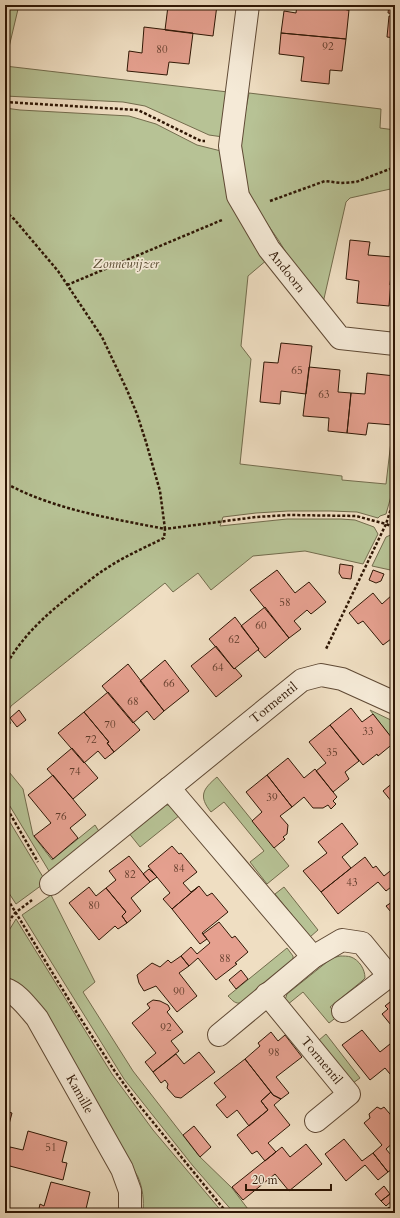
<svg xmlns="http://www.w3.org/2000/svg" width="400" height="1218" font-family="Cardo,serif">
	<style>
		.green { fill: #b7c295; stroke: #736c4d }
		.building { fill: #e5a08f; stroke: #2f1705 }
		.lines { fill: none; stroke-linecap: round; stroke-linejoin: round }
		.minor-casing { stroke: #5f4934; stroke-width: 24 }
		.path { stroke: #2f1705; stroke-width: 2.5; stroke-dasharray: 3 2; stroke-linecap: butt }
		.minor { stroke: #f5ead7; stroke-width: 22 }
		.labels { text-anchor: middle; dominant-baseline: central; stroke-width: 3.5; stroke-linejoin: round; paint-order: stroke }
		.number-label { font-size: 11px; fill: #5c3928 }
		.park-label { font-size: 13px; font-style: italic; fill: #584a30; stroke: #f5ead7 }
		.street-label { font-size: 13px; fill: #2f1705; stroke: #f5ead7 }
	</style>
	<rect width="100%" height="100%" fill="#efdec2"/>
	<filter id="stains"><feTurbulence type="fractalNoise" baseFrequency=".005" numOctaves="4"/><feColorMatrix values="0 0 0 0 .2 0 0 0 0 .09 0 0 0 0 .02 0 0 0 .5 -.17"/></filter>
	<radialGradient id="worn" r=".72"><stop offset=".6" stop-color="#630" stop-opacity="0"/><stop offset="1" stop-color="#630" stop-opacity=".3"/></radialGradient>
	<!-- green -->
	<path class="green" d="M5,5H19L5,64Z
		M5,66L228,92L223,137L209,135L145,106L123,102L5,96Z
		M249,93L381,109L380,128L395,130V188L350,198L346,202L323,303L287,254L279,241L253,203L245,182L239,162L241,134Z
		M5,108L20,110L129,116L156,124L197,145L221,151L268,259L248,276L241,346L251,359L240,464L342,476V480L386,484L395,407V482L386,514L380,516L378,518L357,512L331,511H288L256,513L223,517L220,526L287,519H341L355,520L374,527L378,534L363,564L305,551L253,556L211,590L198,573L173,592L165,583L11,706L6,716L11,723L5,728Z
		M393,534L395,535V571L372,566L386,537Z
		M370,710L395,722V742L373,714Z
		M5,767L23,789L33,835L52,860L95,825L100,833L52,876L5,798Z
		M217,777L289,866L267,884L250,862L264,851L224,802L211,812C198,796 203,789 217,777Z
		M165,805H170L180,815L140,847L128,832Z
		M5,814L46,882L16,904L5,887Z
		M284,887L318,930L310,937L275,894Z
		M51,895L95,982L83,992L133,1071L199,1156L232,1188L251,1213H234L193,1166L124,1079L22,915Z
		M16,919L112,1074L153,1130L223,1213H143C144,1200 143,1189 138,1177L55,1028L5,979V937Z
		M287,948L293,956V961L242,1003C235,1004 233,1001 228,996Z
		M340,956C343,956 348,956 351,957C359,960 365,969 365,978L362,981L330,1007L338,1016L329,1023L303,992L287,1005L285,1000L287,994L332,958Z
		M326,1034L360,1078L353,1083L318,1041Z"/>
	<!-- building -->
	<path class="building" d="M161,5H217L213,36L165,30L168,6Z
		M297,5H314L349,10L346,39L281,33L284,11L296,13Z
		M314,5H350L349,10Z
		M389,5H395V14L388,13Z
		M389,16L395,17V38L387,37Z
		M144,27L193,33L189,64L169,62L167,75L127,71L129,51L142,53Z
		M281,33L346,39L342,71L330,70L329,84L301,81L304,57L279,54Z
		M395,236V285H390Z
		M350,240L370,242L368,255L393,257L389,306L357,303L359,281L346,279Z
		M281,343L312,346L306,394L281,391L280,404L260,402L264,362L278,363Z
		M309,367L340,370L338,392L351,393L347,433L328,431L329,418L303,416Z
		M367,373L395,376V405L393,425L368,423L366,435L347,433L351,393L365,394Z
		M340,564L353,566L351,579L342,578L339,573Z
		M277,570L295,593L309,582L326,602L311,614L307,610L294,621L301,629L289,638L250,590Z
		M373,570L384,574L381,581L376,583L369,580Z
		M373,593L382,604L392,595L395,598V634L390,638L391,639L383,645L363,621L358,624L349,613Z
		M265,607L289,638L265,658L258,650L259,649L241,626Z
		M235,617L259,649L234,669L209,639Z
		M216,646L234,669L235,668L242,676L216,697L191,666Z
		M165,660L189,691L164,711L140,681Z
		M128,664L164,711L154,720L147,711L133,723L102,686Z
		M108,692L140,730L114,752L107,743L109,742L84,712Z
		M351,708L362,722L373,714L395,742L378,756L377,754L363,765L330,725Z
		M19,710L26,720L17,727L10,718Z
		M84,712L109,742L107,743L114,752L105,759L98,751L84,763L58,733Z
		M330,725L359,761L345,772L349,779L333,792L316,771L326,763L309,742Z
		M72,748L98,778L73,799L47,769Z
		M288,758L304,778L315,769L337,797L333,801L336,804L331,809L328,805L323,808H313L304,797L292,807L267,775Z
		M53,775L86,815L70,828L78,838L53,859L34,836L51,823L28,795Z
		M267,775L292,807L280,816L288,825L287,834L283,837L285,839L274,848L252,821L262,812L246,792Z
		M395,781V799L392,802L383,791Z
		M342,823L358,844L342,857L351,868L321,892L303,871L327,853L318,842Z
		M172,846L179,854L181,853L197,872L183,883L191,892L198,887L172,909L163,899L170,893L148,866Z
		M129,856L150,882L131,898L141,911L127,923L122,916L126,912L106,888L116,880L109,871Z
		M365,857L373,868L376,866L384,876L395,867V884L386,891L378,882L338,914L321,892Z
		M149,869L157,877L150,882L143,874Z
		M199,886L207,896L212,893L228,912L202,933L207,939L200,944L172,909Z
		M89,887L96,896L106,888L126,912L122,916L127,923L118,929L115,926L99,940L69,903Z
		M395,900V917L386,906Z
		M219,922L232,938L235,936L248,952L235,963L237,964L216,980L198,958L189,966L181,956L191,947L197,954L210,943L203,934Z
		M181,956L189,966L179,973L197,996L177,1012L156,986L144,991L139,983L137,975L152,963L160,967L168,960L171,963Z
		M241,970L248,979L236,989L229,980Z
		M395,998V1030L382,1014L388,1009L385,1006Z
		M153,1000L160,1001L168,1005L170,1009L167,1012L183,1032L171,1041L179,1051L153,1072L145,1062L156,1053L132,1023L150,1008L147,1004Z
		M362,1030L380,1052L390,1044L395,1050V1058L394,1059L395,1061V1071L390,1074L385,1068L370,1080L342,1045Z
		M271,1032L278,1041L285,1035L302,1057L276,1077L289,1093L281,1099L273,1095L245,1059L260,1046L258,1043Z
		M395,1040V1050L390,1044Z
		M199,1052L215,1072L181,1098L175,1097L167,1088L168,1084L165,1080L161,1083L153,1072L176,1054L184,1064Z
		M245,1059L271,1092L261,1101L268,1110L249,1126L237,1110L227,1118L216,1105L226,1097L214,1083Z
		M271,1092L273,1095L281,1099L274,1105L290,1125L268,1143L276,1152L265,1161L257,1151L252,1154L237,1135L268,1110L261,1101Z
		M377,1107L381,1109L384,1107L395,1120V1141L386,1149L395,1160V1167L388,1172L373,1153L382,1145L364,1123L370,1118L369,1114Z
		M5,1111L12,1113L8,1128L5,1127Z
		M194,1126L211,1147L200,1157L183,1135Z
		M28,1131L67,1142L62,1162L67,1163L63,1180L6,1165L10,1147L23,1150Z
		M344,1139L362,1161L373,1153L388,1172L378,1180L365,1165L346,1181L325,1154Z
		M306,1144L322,1164L289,1191L275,1174L243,1200L232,1187L282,1147L290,1157Z
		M51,1182L90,1192L85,1213H86H38L40,1204L44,1206Z
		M384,1186L390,1194L381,1201L375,1194Z
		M390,1194L394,1199L386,1206L381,1201Z
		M389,1207L394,1213H382Z"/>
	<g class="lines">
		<!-- minor casing -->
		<g class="minor-casing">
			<g id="minor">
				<path id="s1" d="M248,5L230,146L238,196L269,249L340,338L395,344"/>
				<path d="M169,788L313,957"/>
				<path id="s2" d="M51,884L302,680L321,675L342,679L395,703"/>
				<path id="s3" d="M5,989C18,993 28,1008 37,1018L122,1169L130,1191V1213"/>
				<path id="s4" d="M267,994L349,1094L316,1121"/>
				<path d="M343,1011L389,976"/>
				<path d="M219,1035L313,957L342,940L362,943L389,976H395"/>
			</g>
		</g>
		<!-- path -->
		<path class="path" d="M5,102L138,110L201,141H205
			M270,201L325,181L341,183L356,182L395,167
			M5,211L14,219L58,271L102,337L127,390L137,414L146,442L160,491L165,529C110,518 55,510 5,483
			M67,285L222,220
			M395,496L386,524L395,528
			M5,667C23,634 50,611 80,588C88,582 96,575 104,570C123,557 144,548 164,538L165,529L256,517L289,515L356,516L386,524L326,649
			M5,805L38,862
			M5,895L77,1013L114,1070L139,1105L227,1213
			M5,926L15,913L32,900"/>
		<!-- minor -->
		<use href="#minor" class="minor"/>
	</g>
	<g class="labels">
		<!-- number labels -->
		<g class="number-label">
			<text x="328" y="46">92</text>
			<text x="162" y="49">80</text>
			<text x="297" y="370">65</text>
			<text x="324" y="394">63</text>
			<text x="285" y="602">58</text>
			<text x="261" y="625">60</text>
			<text x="234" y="639">62</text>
			<text x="218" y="667">64</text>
			<text x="169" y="683">66</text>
			<text x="133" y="701">68</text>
			<text x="110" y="724">70</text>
			<text x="368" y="731">33</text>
			<text x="91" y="739">72</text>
			<text x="332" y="752">35</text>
			<text x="75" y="771">74</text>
			<text x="272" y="797">39</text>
			<text x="61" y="816">76</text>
			<text x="179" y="868">84</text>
			<text x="130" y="874">82</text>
			<text x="352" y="882">43</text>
			<text x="94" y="905">80</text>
			<text x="225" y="958">88</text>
			<text x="179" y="991">90</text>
			<text x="166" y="1027">92</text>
			<text x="274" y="1052">98</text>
			<text x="51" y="1147">51</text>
		</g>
		<!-- park labels -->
		<g class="park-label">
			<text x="126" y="264">Zonnewijzer</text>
		</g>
		<!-- street labels -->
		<g class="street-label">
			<text stroke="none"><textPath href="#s1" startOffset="283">Andoorn</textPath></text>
			<text stroke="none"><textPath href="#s2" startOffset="287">Tormentil</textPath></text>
			<text stroke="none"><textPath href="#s4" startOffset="86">Tormentil</textPath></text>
			<text stroke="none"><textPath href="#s3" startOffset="131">Kamille</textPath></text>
		</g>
	</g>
	<!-- margin -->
	<rect width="400" height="1218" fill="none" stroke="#efdec2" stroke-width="20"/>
	<rect x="6" y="6" width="388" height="1206" fill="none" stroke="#2f1705" stroke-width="2"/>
	<rect x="10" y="10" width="380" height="1198" fill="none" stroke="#2f1705"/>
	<!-- scale -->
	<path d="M246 1184v6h85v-6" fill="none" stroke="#2f1705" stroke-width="2"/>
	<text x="252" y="1184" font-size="12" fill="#2f1705" stroke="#f5ead7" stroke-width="3" paint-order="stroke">20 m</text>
	<rect width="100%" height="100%" filter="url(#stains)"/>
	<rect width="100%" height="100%" fill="url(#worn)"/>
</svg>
